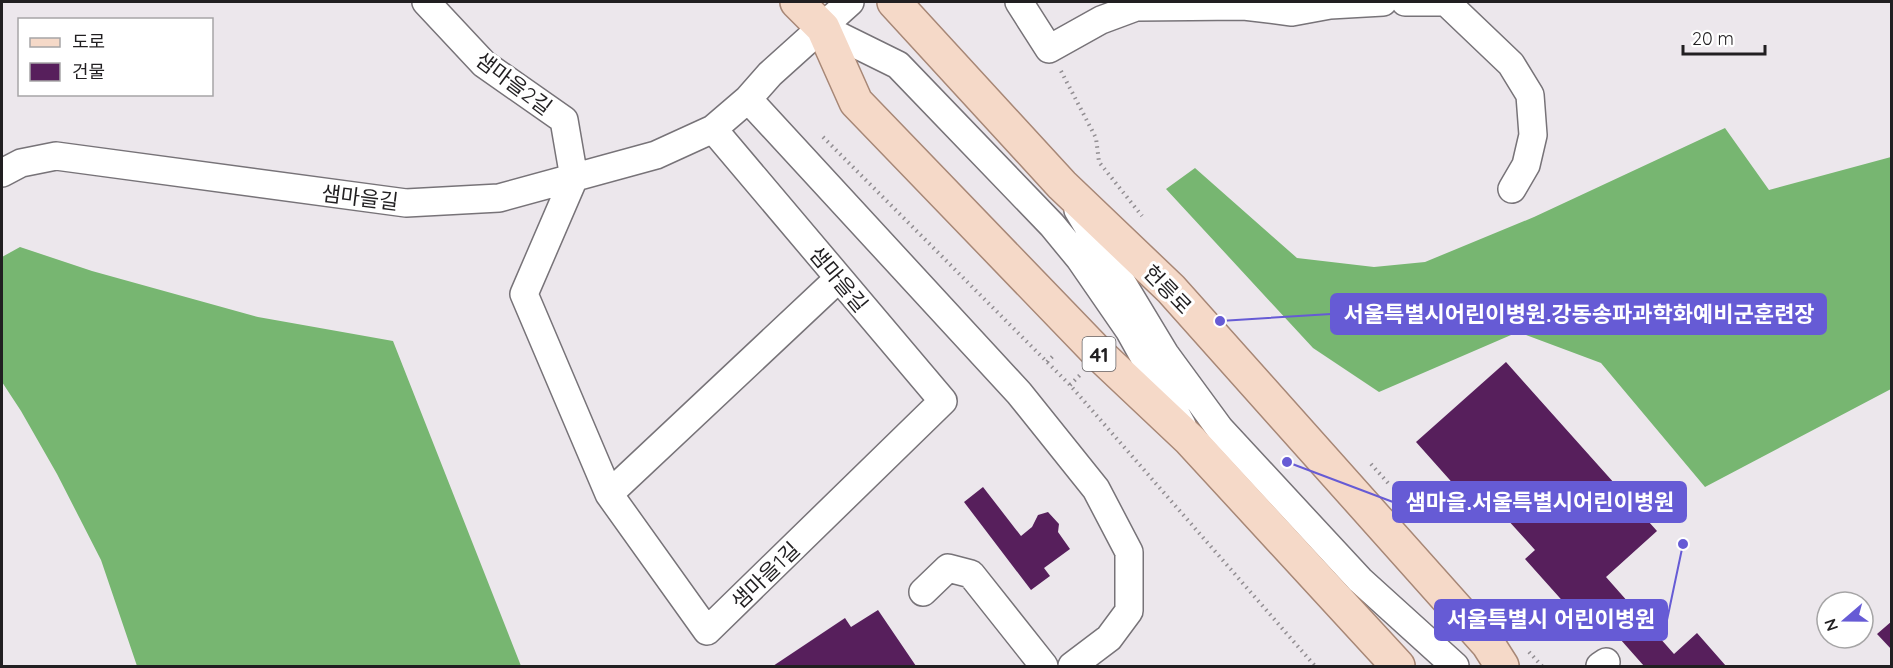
<svg xmlns="http://www.w3.org/2000/svg" width="1893" height="668" font-family="Quicksand,'Noto Sans KR',sans-serif">
	<style>
		.forest { fill: #77b671 }
		.building { fill: #571f5c }
		.lines { fill: none; stroke-linecap: round; stroke-linejoin: round }
		.minor-casing { stroke: #777378; stroke-width: 30 }
		.major-casing { stroke: #a78776; stroke-width: 36 }
		.path { stroke: #928e92; stroke-width: 4; stroke-dasharray: 1.5 4.5; stroke-linecap: butt }
		.minor { stroke: #fff; stroke-width: 27 }
		.major { stroke: #f5d9c8; stroke-width: 33 }
		.labels { text-anchor: middle; dominant-baseline: central; stroke-width: 6; stroke-linejoin: round; paint-order: stroke }
		.shield { fill: #fff; stroke: #646264; stroke-width: 1.5 }
		.shield-label { font-size: 20px; font-weight: bold; fill: #211f21 }
		.street-label { font-size: 21px; fill: #211f21; stroke: #fff }
		.leader { fill: none; stroke: #665bd5; stroke-width: 2 }
		.callout-dot { fill: #665bd5; stroke: #fff; stroke-width: 2 }
		.callout { fill: #665bd5; stroke: #665bd5; stroke-width: 2 }
		.callout-label { font-size: 22px; text-anchor: middle; font-weight: bold; fill: #fff }
	</style>
	<rect width="100%" height="100%" fill="#ece7ec"/>
	<!-- forest -->
	<path class="forest" d="M1725,128L1769,190L1891,157V389L1705,487L1601,363L1518,332L1379,392L1313,348L1166,189L1195,168L1297,258L1374,267L1425,262L1534,217Z
		M20,247L92,271L258,317L393,341L521,666H137L101,560L57,474L21,411L2,382V257Z"/>
	<!-- building -->
	<path class="building" d="M1506,362L1657,531L1606,577L1674,654L1697,633L1726,666H1644L1589,604L1576,616L1525,559L1535,550L1477,486L1465,497L1416,442Z
		M983,487L1021,536L1032,527L1038,515L1048,512L1059,524L1058,532L1070,549L1044,568L1050,576L1031,590L964,502Z
		M878,610L916,666H773L845,618L851,627Z
		M1892,621V650L1877,634Z"/>
	<g class="lines">
		<!-- minor casing -->
		<g class="minor-casing">
			<path id="minor" d="M426,2L484,64L564,120L574,178L524,294L609,494L707,631L943,401L713,129
				M1019,2L1049,49L1101,20L1136,7L1244,6L1292,12L1330,5L1383,2
				M1405,2H1445
				M1446,2L1511,64L1530,95L1533,135L1526,165L1512,189
				M823,28L898,65L1052,225L1080,259L1129,330L1182,425
				M748,99L1019,393L1096,489L1129,552V611L1109,638L1072,666
				M2,173L21,163L56,156L406,203L499,198L656,155L713,129L748,99L770,74L850,2
				M1078,210L1165,354L1220,429L1360,580L1455,666
				M609,494L839,278
				M923,592L948,568L971,574L1044,666
				M1600,666L1606,662"/>
		</g>
		<!-- major casing -->
		<g class="major-casing">
			<path id="major" d="M797,2L823,28L856,102L1101,356L1190,440L1398,666
				M894,2L1062,185L1171,289L1488,644L1502,666"/>
		</g>
		<!-- path -->
		<path class="path" d="M1061,71L1096,138L1099,162L1142,216
			M823,137L1070,385L1315,666
			M1047,362L1053,356
			M1070,385L1080,375
			M1371,464L1388,483
			M1529,652L1542,666"/>
		<!-- minor -->
		<use href="#minor" class="minor"/>
		<!-- major -->
		<use href="#major" class="major"/>
	</g>
	<g class="labels">
		<!-- shield labels -->
		<rect class="shield" x="1082.5" y="337" width="33" height="34" rx="4.5"/>
		<g class="shield-label">
			<text x="1099" y="354">41</text>
		</g>
		<!-- street labels -->
		<g class="street-label">
			<text transform="translate(514 83) rotate(37)">샘마을2길</text>
			<text transform="translate(360 197) rotate(7)">샘마을길</text>
			<text transform="translate(839 279) rotate(50)">샘마을길</text>
			<text transform="translate(1168 289) rotate(46)">헌릉로</text>
			<text transform="translate(765 575) rotate(-44)">샘마을1길</text>
		</g>
	</g>
	<!-- callouts -->
	<path class="leader" d="M1220 321L1331 314M1287 462L1393 502M1683 544L1667 620"/>
	<g class="callout-dot">
		<circle cx="1220" cy="321" r="6"/>
		<circle cx="1287" cy="462" r="6"/>
		<circle cx="1683" cy="544" r="6"/>
	</g>
	<g class="callout">
		<rect x="1331" y="294" width="495" height="40" rx="6"/>
		<rect x="1393" y="482" width="293" height="40" rx="6"/>
		<rect x="1435" y="600" width="232" height="40" rx="6"/>
	</g>
	<g class="callout-label">
		<text x="1579" y="322">서울특별시어린이병원.강동송파과학화예비군훈련장</text>
		<text x="1540" y="510">샘마을.서울특별시어린이병원</text>
		<text x="1551" y="627">서울특별시 어린이병원</text>
	</g>
	<!-- border -->
	<rect width="1893" height="668" fill="none" stroke="#211f21" stroke-width="6"/>
	<!-- legend -->
	<rect x="18" y="18" width="195" height="78" fill="#ffffff" stroke="#a6a5a6" stroke-width="1.5"/>
	<rect x="30" y="38" width="30" height="9" fill="#f5d9c8" stroke="#a6a5a6" stroke-width="1.5"/>
	<text x="72" y="48" font-size="18" fill="#211f21">도로</text>
	<rect x="30" y="63" width="30" height="18" fill="#571f5c" stroke="#a6a5a6" stroke-width="1.5"/>
	<text x="72" y="78" font-size="18" fill="#211f21">건물</text>
	<!-- north arrow -->
	<g transform="translate(1845 620) rotate(250)"><circle r="28" fill="#ffffff" stroke="#a6a5a6" stroke-width="1.5"/>
	<path d="M0-4.5L10 22L0 15L-10 22Z" fill="#665bd5"/>
	<text y="-9" font-size="16" font-weight="bold" text-anchor="middle" fill="#211f21">N</text>
	</g>
	<!-- scale -->
	<path d="M1683 45v9h82v-9" fill="none" stroke="#211f21" stroke-width="3"/>
	<text x="1692" y="45" font-size="18" fill="#211f21" stroke="#ffffff" stroke-width="4.5" paint-order="stroke">20 m</text>
</svg>
